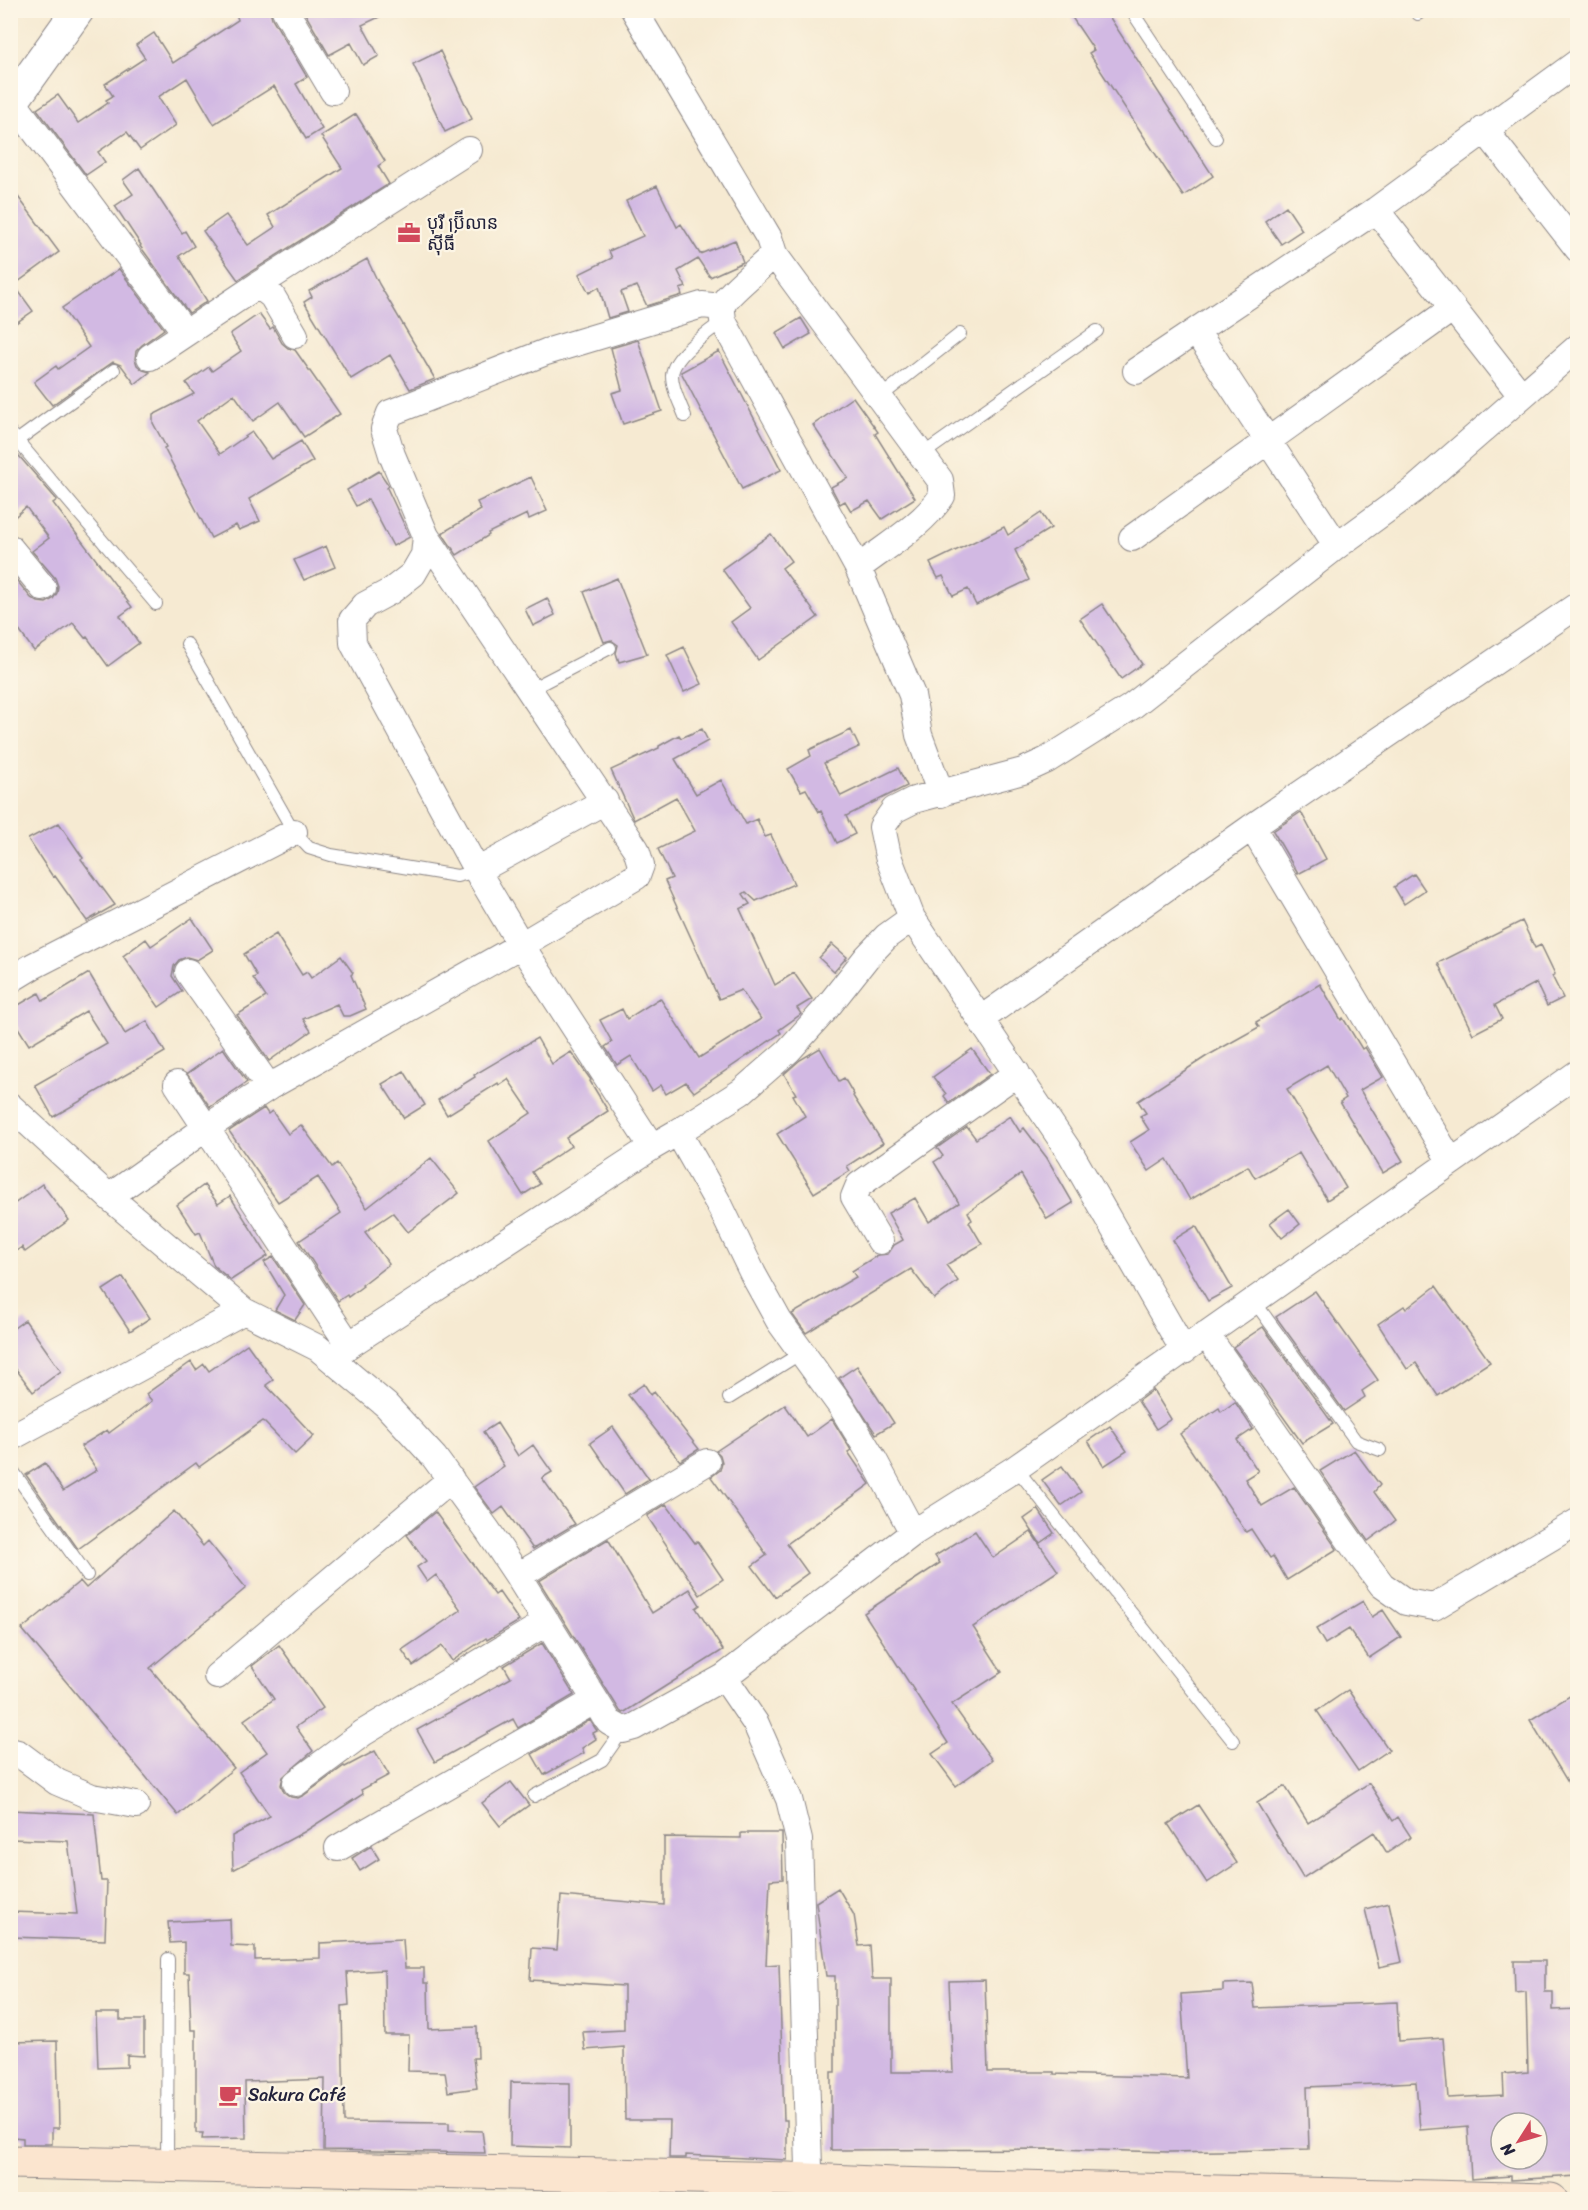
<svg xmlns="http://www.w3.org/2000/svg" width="1588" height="2210" font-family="Sriracha,'Noto Sans Khmer',sans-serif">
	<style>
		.building { fill: #d2b9e3; fill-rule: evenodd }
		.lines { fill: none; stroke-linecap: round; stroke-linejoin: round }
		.service-casing { stroke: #8c8686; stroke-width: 14 }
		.minor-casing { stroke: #8c8686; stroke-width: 28 }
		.tertiary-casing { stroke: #8c8686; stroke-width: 34 }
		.secondary-casing { stroke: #8c8686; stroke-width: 35 }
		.service { stroke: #fff; stroke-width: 12 }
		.minor { stroke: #fff; stroke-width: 26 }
		.tertiary { stroke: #fff; stroke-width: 32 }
		.secondary { stroke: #fbe5cf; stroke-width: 33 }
		.labels { text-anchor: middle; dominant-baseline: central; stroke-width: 4.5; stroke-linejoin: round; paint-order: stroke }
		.poi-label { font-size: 18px; fill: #22223b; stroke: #fcf5e5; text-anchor: start }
	</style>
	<rect width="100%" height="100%" fill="#fcf5e5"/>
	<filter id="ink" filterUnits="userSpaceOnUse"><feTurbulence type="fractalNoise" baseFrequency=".0167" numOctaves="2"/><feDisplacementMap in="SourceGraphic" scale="12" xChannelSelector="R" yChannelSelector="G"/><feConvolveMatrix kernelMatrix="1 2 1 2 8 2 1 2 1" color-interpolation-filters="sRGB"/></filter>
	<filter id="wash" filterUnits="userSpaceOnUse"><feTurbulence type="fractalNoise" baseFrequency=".008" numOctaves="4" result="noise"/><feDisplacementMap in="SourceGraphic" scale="24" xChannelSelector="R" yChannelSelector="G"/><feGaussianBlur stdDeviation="1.35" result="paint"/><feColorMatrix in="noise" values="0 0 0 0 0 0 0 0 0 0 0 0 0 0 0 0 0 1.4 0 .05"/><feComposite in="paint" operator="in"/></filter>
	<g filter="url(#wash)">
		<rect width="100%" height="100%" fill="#f6ead2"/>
		<g id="blocks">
			<!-- building -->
			<path class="building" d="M235,10H270L272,18L307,77L296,84L322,129L306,139L274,86L214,124L187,78L158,97L176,125L140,150L127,132L98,152L105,162L86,175L37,109L58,95L78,123L108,103L106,100L113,96L105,84L145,58L136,45L154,33L173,63L238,20Z
				M303,10H394L362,25L379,56L363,65L351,43L329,55Z
				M1067,10H1105L1213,176L1183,196L1089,53L1094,50Z
				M440,51L472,119L445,132L413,64Z
				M356,114L385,161L378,166L389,184L238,280L203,231L226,215L248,245L275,227L268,215L342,168L321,136Z
				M139,168L182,233L185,231L194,246L179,256L207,301L189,313L140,246L141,245L115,206L133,194L123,180Z
				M10,186L59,252L14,285L33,311L10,327Z
				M657,186L677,227L681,224L700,254L735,240L743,262L710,277L698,259L678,271L686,287L680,289L682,295L647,306L637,286L621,292L628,312L608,318L599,287L589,293L579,274L612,258L609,251L643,236L626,201Z
				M1286,206L1302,230L1281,244L1265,221Z
				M367,259L379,284L435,379L410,389L390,355L351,379L304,302L312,297L309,291Z
				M119,269L164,329L142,345L136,351L135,359L137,365L143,370L150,372L135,384L121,365L113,362L52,405L34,382L56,366L58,369L89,347L62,308Z
				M259,314L270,329L273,327L282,343L288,348L295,350L340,414L304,437L280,402L253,421L234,394L197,421L220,454L252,432L271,459L301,441L313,461L249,499L260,521L239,530L236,525L211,538L164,448L166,447L153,423V415L194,394L186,383L209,367L212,371L241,351L230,334Z
				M801,318L811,334L785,349L776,333Z
				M638,340L662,411L623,424L612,393L622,390L611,348Z
				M719,351L781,470L742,489L681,372Z
				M853,397L878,432L875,434L915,498L882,519L869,501L851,511L845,501L840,504L831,487L848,478L813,425Z
				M19,456L57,500L53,503L132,607L120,616L139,643L108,666L87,637L85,638L73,623L34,651L10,618V572L31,598L38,602L46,603L53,599L57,593L58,586L55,578L32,551L49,538L26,507L10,521V463Z
				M379,471L389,486L387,488L410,537L393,546L368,499L356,506L347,490Z
				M531,477L547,511L529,519L527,514L488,533L489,535L457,555L442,533L481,510L477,502Z
				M1041,513L1051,528L1015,550L1029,580L976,605L968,589L953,596L943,576L938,578L930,563L1004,527L1008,535Z
				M771,534L791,561L782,568L818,617L758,660L731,622L750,608L722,569Z
				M326,546L335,567L304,580L294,560Z
				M617,578L647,654L619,662L616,653L618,645L611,640L604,642L584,592Z
				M547,598L555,615L533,626L525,609Z
				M1102,604L1142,664L1121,679L1080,619Z
				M684,647L702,684L684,692L667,655Z
				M702,729L708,741L675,759L696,794L721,780L746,824L757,819L765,837L771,835L794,884L756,901L746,892L743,894L750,904L740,909L775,985L794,973L812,999L797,1008L801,1014L779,1030L781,1033L694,1092L686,1082L666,1094L661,1085L652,1091L631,1056L617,1065L605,1047L612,1042L600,1020L622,1009L627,1019L660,998L699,1058L761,1019L741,990L719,999L665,881L672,878L658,849L695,831L676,797L634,820L611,770L659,748V746L679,735L681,738Z
				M851,730L859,747L824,763L841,796L898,768L907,786L846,816L855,834L837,843L821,811L819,812L806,789L801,791L788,769L811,756L809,750Z
				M1301,812L1326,859L1298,874L1273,831Z
				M59,823L83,858L81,859L115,905L87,921L55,876L53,877L28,839Z
				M1414,874L1425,890L1404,904L1394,887Z
				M192,918L213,950L197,960L187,957L179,960L174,966L172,976L182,991L159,1007L123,956L146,939L151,946Z
				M1522,921L1535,948L1541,945L1555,974L1552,976L1563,998L1547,1006L1536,983L1495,1005L1502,1019L1473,1034L1438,963Z
				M276,934L302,975L307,972L311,978L341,956L353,973L351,975L366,1009L350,1016H343L337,1004L303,1019L311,1031L269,1061L237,1015L266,997L253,978L257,976L244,954Z
				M832,944L847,957L834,972L819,958Z
				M89,973L125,1034L147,1021L165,1052L53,1117L35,1085L107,1044L86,1011L29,1045L10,1015V1010L39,993L43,1001Z
				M1320,984L1341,1020L1343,1018L1362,1049L1365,1047L1383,1077L1360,1090L1403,1161L1383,1173L1340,1102L1346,1098L1327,1065L1287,1089L1346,1188L1327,1200L1299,1153L1255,1178L1248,1166L1190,1200L1167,1159L1149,1171L1130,1142L1149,1130L1140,1116L1146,1113L1138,1101L1207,1056L1259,1027L1256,1022Z
				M537,1038L552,1064L571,1052L591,1080L590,1081L608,1111L566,1138L571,1146L532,1172L540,1184L523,1195L489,1141L531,1113L508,1079L499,1085L498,1083L447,1115L438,1100L475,1077L474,1075Z
				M223,1048L247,1082L210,1107L187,1074Z
				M820,1048L839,1081L844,1078L854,1095L853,1096L883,1143L847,1166L850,1171L814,1193L777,1134L805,1116L793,1095L796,1094L784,1074L800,1060Z
				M972,1049L990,1074L949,1103L944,1096L946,1094L933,1077Z
				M404,1071L425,1105L404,1118L382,1084Z
				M264,1108L268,1114L272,1111L288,1134L301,1125L332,1167L337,1163L367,1208L431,1158L459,1193L408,1232L393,1213L365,1232L389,1264L362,1285L363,1286L348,1297L347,1295L338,1301L299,1241L341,1213L318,1177L278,1202L229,1131Z
				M1010,1116L1020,1132L1024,1128L1047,1158L1073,1203L1047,1219L1021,1174L968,1212L972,1220L969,1222L982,1244L946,1265L958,1281L934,1299L911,1269L806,1333L792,1314L856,1277L852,1271L878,1255L888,1254L894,1245L903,1240L888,1213L915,1198L929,1222L959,1203L934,1162L943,1156L937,1148L967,1127L976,1139Z
				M42,1184L69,1220L25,1252L22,1247L10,1255V1207Z
				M204,1185L218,1204L230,1196L268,1256L231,1280L214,1266L200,1232L196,1234L177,1205Z
				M1289,1209L1300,1224L1282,1238L1270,1223Z
				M1196,1226L1232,1288L1208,1301L1173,1240Z
				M273,1257L305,1305L295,1320L275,1310L284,1295L264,1262Z
				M123,1277L150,1318L130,1331L103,1290Z
				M1436,1286L1490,1362L1438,1396L1416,1363L1407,1369L1378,1324L1404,1306L1406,1309Z
				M1315,1291L1378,1380L1362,1391L1365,1397L1344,1411L1276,1317Z
				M25,1320L61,1371L33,1392L10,1361V1331Z
				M1263,1327L1333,1424L1302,1443L1233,1347Z
				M247,1344L273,1380L266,1385L314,1436L295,1454L263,1421L199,1467L196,1463L78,1549L26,1475L45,1463L63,1491L97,1470L81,1446L107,1430L109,1433L152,1401L146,1394L191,1362L196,1370L204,1364L209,1371Z
				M857,1366L894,1423L876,1434L839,1378Z
				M644,1384L651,1395L654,1392L699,1449L680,1461L628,1395Z
				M1153,1390L1171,1419L1156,1429L1138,1401Z
				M1235,1402L1253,1429L1237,1440L1258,1471L1245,1479L1262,1506L1294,1487L1337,1549L1287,1580L1273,1556L1270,1558L1251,1529L1246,1532L1180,1434L1219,1408L1221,1412Z
				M785,1405L807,1437L832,1419L851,1450L848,1452L870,1484L787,1544L808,1573L775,1597L752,1566L767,1555L711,1477L720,1470L722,1462L720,1455L716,1451Z
				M497,1423L518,1456L533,1445L552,1472L542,1478L575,1524L533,1549L503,1507L494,1514L474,1487L504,1466L483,1432Z
				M1110,1426L1127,1451L1104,1466L1088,1441Z
				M613,1427L649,1479L625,1494L590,1443Z
				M1354,1450L1380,1485L1374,1492L1395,1521L1368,1541L1320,1471Z
				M1062,1466L1081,1492L1061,1506L1042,1480Z
				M666,1504L695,1543L697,1541L723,1579L700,1595L647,1516Z
				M1038,1509L1054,1533L1040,1543L1024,1519Z
				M174,1511L203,1546L208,1541L246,1588L150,1668L234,1768L178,1815L22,1629L80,1581L86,1588Z
				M435,1512L495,1595L499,1592L519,1621L487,1640L486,1638L452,1661L442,1646L413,1666L402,1650L461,1610L436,1575L427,1582L417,1567L426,1561L407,1535Z
				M975,1531L993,1558L1031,1532L1058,1571L973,1627L1002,1672L952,1704L992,1760L956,1786L932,1754L948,1743L864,1613L940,1563L935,1556Z
				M608,1539L652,1613L690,1589L700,1605L696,1608L723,1650L623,1713L620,1711L539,1581Z
				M1363,1601L1372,1617L1383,1610L1401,1637L1369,1658L1349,1629L1325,1644L1316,1629Z
				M542,1643L574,1695L518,1728L513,1719L435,1762L417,1730L511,1678L504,1666Z
				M279,1645L323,1708L296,1727L313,1751L283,1777L281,1785L284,1792L291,1797L298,1798L304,1795L344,1766L345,1767L375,1751L389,1775L361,1790L363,1794L304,1832L233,1870L232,1836L270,1816L239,1772L267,1752L244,1720L274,1699L252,1666Z
				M1348,1690L1389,1750L1358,1771L1317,1711Z
				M1578,1691V1799L1530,1720Z
				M590,1720L597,1731L593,1733L596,1739L582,1748L584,1753L544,1775L532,1754Z
				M511,1782L529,1805L500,1826L482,1803Z
				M1369,1783L1393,1821L1398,1817L1411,1837L1387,1853L1374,1832L1303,1878L1257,1803L1285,1786L1308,1823Z
				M1198,1805L1237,1863L1207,1883L1168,1824Z
				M10,1810L94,1814L101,1881H107L105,1940L10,1937V1912L77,1914L68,1841L10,1839Z
				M741,1833H782V1835L783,1879L770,1880L766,1965L779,1964L784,2120H787V2160L686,2155V2158H669L670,2120H625L624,2047L585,2050L583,2032L624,2030V1986L530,1980L532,1948L557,1950L561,1896L664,1905V1837L741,1838Z
				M371,1846L379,1859L360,1871L352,1858Z
				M838,1888L854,1915L859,1946L870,1945L872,1979H891V2072H953L949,1981L985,1980L988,2072H1054V2074L1187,2078L1181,1994L1223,1991V1984L1252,1983L1255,2008L1397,2002L1399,2041L1443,2038L1448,2098L1504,2095L1503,2074L1528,2072L1526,1992L1515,1993L1514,1961H1545V1992H1553V2010L1578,2009V2176L1510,2180V2176L1471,2179L1468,2126L1420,2130L1416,2082L1307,2087L1309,2149L1169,2152L1054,2149L831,2150V2072H835V1976H826L816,1902ZM1499,2123H1537V2159H1501Z
				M1389,1903L1402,1962L1379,1967L1365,1909Z
				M230,1919L231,1946L255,1947V1960L320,1958V1943L403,1939L405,1968H424V1983H428L429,2029L477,2027L478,2058H473L477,2088L448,2092L445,2072L408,2071L409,2035H385L384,1970L347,1972L349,2005L342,2006L344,2122L449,2123V2130L482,2131L485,2153L324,2150L325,2079L245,2082L246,2138L202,2139L203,2133H196V2030H191L189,1973H184V1942L170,1943L168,1922Z
				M96,2013H120V2020H144V2056L127,2055V2067L98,2068Z
				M57,2041L59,2128H52V2144H23V2138L13,2137L14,2125H10V2042Z
				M511,2082L570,2083V2148L510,2146Z"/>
		</g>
	</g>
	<g filter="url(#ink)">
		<use href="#blocks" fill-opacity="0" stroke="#8c8686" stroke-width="1.5"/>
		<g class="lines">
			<!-- service casing -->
			<g class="service-casing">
				<path id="service" d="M1131,10L1216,138
					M1416,10L1418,14
					M880,397L960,334
					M685,416C680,403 672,389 672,375C673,356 708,332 723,321
					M10,432L156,604
					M18,440L114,370
					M923,454L1097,331
					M187,644L294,832L309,848L331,855L457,876L477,871
					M529,690L610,648
					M1254,1301L1356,1441L1380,1450
					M729,1398L801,1353
					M10,1467L87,1575
					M1016,1468L1233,1741
					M534,1796L602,1760L623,1730
					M167,2165L168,1959"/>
			</g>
			<!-- minor casing -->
			<g class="minor-casing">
				<path id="minor" d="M285,10L333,91
					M634,10L769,238L774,254C763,266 726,294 722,306C721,310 723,316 723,321L858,568L912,695L919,735L941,794
					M13,102L185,332
					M1484,129L1578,249
					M1376,210L1521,395
					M774,254L940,480L942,496C921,527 886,546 858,568
					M258,285L469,150
					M1196,331L1337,546
					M150,357L258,285L272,296L295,335
					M1136,371L1376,210L1578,62
					M426,536L424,555L413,574L391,591L365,605L352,620L353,643L477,871L521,945L652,1147
					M1132,538L1453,308
					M10,548L43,588
					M1252,827L1451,1162
					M477,871L605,801
					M188,972L269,1087
					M10,980L33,966L294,832
					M981,1019L1252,827L1578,605
					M177,1084L349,1345
					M10,1106L109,1197L244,1311L318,1348L386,1405L434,1457L488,1531L518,1576L609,1722L623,1730L634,1727L724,1677L913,1533L1016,1468L1578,1073
					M678,1132L721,1208L753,1274L779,1321L843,1409L874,1460L913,1533
					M109,1197L206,1128L269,1087L521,945L637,876L641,865L636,849L426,536L392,455L384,429L390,413L546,352L702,305L722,307
					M880,1241L854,1197L859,1185L1017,1073
					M1206,1334L1356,1550L1382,1585L1406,1602L1434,1607L1577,1522
					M1184,1351L1071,1154L912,918L888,856L882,827L894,810L914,800L1023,771L1047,760L1131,707L1337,546L1415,489L1578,347
					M333,1358L349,1345L652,1147L678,1132L741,1092L788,1051L825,1010L867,957L887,936L912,918
					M10,1438L244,1311
					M518,1576L707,1462
					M217,1676L451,1479
					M724,1677L756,1724L789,1799L799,1840L810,2200
					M10,1751L18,1753L57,1782L92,1797L136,1805
					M296,1783L363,1733L547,1622
					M338,1848L594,1701"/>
			</g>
			<!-- tertiary casing -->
			<g class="tertiary-casing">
				<path id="tertiary" d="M10,105L78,10"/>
			</g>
			<!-- secondary casing -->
			<g class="secondary-casing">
				<path id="secondary" d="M10,2162L788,2179L893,2184L1551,2200"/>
			</g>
			<!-- service -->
			<use href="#service" class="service"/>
			<!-- minor -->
			<use href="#minor" class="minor"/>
			<!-- tertiary -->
			<use href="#tertiary" class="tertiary"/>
			<!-- secondary -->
			<use href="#secondary" class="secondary"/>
		</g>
	</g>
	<!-- icons -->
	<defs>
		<g id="office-bare" transform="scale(1.8)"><path d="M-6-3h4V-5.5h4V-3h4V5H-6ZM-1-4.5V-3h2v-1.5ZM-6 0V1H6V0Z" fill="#d1495b" stroke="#fcf5e5" stroke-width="2.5" paint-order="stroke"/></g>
		<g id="cafe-bare" transform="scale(1.8)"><path d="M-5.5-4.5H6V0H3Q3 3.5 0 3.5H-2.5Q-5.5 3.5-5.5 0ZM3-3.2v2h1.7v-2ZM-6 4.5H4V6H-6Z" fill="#d1495b" stroke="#fcf5e5" stroke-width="2.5" paint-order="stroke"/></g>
	</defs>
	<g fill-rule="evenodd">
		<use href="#office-bare" x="409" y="233"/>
		<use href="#cafe-bare" x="230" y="2095"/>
	</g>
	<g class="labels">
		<!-- poi labels -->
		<g class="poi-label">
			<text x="427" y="223">បុរី ប្រ៊ីលាន<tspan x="427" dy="21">សុីធី</tspan></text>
			<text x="248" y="2095">Sakura Café</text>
		</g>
	</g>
	<!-- margin -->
	<rect width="1588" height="2210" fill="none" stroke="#fcf5e5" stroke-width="36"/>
	<!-- north arrow -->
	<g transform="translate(1519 2141) rotate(233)"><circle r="28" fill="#fcf5e5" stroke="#a5a1a1" stroke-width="1.5"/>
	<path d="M0-4.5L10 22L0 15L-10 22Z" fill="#d1495b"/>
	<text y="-9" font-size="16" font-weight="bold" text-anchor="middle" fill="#22223b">N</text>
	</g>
</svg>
